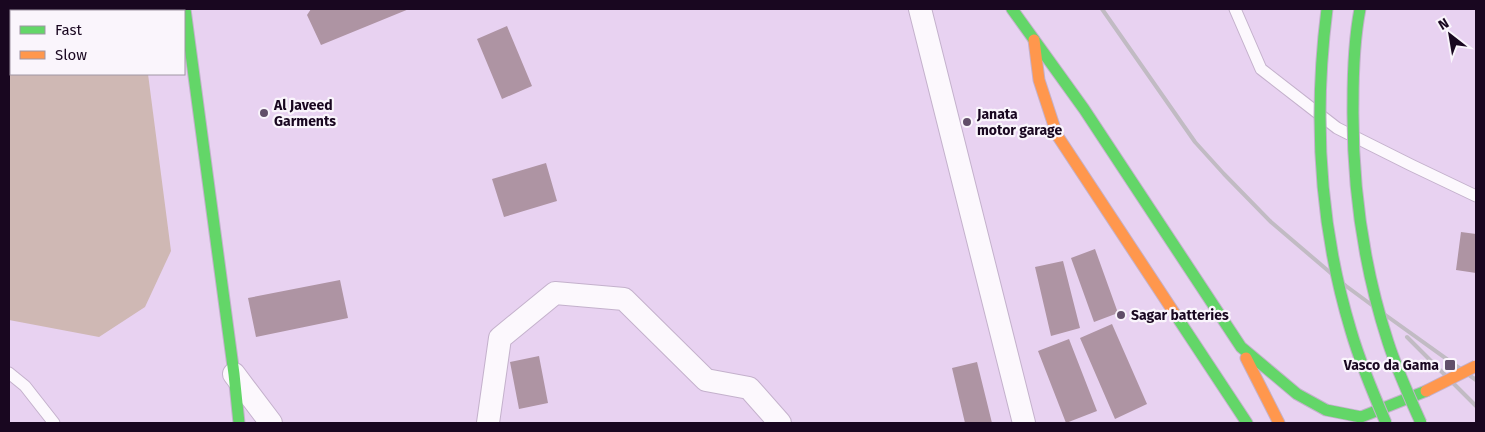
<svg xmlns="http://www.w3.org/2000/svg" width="1485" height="432" font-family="'Fira Sans',sans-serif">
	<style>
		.green { fill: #cfb8b4 }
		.building { fill: #ae94a3 }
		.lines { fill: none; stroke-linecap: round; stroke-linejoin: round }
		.lane-casing { stroke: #c4b1cc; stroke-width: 13 }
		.street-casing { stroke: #c4b1cc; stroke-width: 24 }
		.fast-casing { stroke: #c4b1cc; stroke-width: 13 }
		.slow-casing { stroke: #c4b1cc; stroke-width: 13 }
		.lane { stroke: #fcf8fd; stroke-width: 11 }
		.street { stroke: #fcf8fd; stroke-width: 22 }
		.fast { stroke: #63d668; stroke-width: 11 }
		.slow { stroke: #ff974d; stroke-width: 11 }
		.rail { stroke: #c1bbc3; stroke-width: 4 }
		.fast-bridge-casing { stroke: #c4b1cc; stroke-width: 13; stroke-linecap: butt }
		.slow-bridge-casing { stroke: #c4b1cc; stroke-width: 13; stroke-linecap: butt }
		.fast-bridge { stroke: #63d668; stroke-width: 11 }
		.slow-bridge { stroke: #ff974d; stroke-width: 11 }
		.poi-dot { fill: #614e69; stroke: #faf5fc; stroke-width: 2 }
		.labels { text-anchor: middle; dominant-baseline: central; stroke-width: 4.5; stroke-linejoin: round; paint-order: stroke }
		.poi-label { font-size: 14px; font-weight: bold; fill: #190720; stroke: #faf5fc; text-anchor: start }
	</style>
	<rect width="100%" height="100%" fill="#e8d2f1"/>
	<!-- green -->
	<path class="green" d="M93,9H140L141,11H84Z
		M11,33V74H148L171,251L145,307L99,337L9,320V34Z"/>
	<!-- building -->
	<path class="building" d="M9,9H36L28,11H11V16H9Z
		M311,9H409L321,45L307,15Z
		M507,26L532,86L502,99L477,39Z
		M546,163L557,201L504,217L492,179Z
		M1461,232L1476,234V273L1456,270Z
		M1095,249L1118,313L1094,322L1071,258Z
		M1063,261L1080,328L1051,336L1035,267Z
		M340,280L348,318L256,337L248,298Z
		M1112,324L1147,404L1115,419L1080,338Z
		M1069,339L1097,411L1066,423L1038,351Z
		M539,356L548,403L519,409L510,362Z
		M977,362L992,423H965L952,368Z"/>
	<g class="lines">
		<!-- lane casing -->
		<g class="lane-casing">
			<path id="lane" d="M1235,9L1261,69L1337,128L1411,165L1476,196
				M9,373L25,386L54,423"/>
		</g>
		<!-- street casing -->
		<g class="street-casing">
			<path id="street" d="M920,9L1024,423
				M234,374L271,423
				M488,423L500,338L555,293L624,299L706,380L749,388L780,423"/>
		</g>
		<!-- fast casing -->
		<g class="fast-casing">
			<path id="fast" d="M185,9L234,374L239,423
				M1012,9L1084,109L1241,347
				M1175,314L1247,423
				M1241,347L1297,394L1326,410L1361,417L1426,391"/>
		</g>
		<!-- slow casing -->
		<g class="slow-casing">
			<path id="slow" d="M1034,40L1039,80L1057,135L1175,314
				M1246,358L1279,423"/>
		</g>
		<!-- lane -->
		<use href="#lane" class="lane"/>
		<!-- street -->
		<use href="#street" class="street"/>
		<!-- fast -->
		<use href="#fast" class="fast"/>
		<!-- slow -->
		<use href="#slow" class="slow"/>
		<!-- rail -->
		<path class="rail" d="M1102,9L1195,142L1224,174L1271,222L1346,286L1384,314L1476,380
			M1407,337L1476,406"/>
		<!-- fast-bridge casing -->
		<g class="fast-bridge-casing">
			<path id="fast-bridge" d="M1327,9C1313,119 1319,225 1351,331C1360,362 1373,393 1386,423
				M1360,9C1354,40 1353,72 1353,103C1352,184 1363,265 1388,342C1397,370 1409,396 1421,423"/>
		</g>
		<!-- slow-bridge casing -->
		<g class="slow-bridge-casing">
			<path id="slow-bridge" d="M1426,391L1476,366"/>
		</g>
		<!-- fast-bridge -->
		<use href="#fast-bridge" class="fast-bridge"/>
		<!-- slow-bridge -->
		<use href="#slow-bridge" class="slow-bridge"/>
	</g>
	<!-- markers -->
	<g class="poi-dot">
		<circle cx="264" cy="113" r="5"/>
		<circle cx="967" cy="122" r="5"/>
		<circle cx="1121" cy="315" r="5"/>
		<rect x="1444" y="359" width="12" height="12" rx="2.5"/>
	</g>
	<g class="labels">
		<!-- poi labels -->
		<g class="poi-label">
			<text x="274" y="105">Al Javeed<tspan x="274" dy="16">Garments</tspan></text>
			<text x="977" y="114">Janata<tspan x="977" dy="16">motor garage</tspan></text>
			<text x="1131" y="315">Sagar batteries</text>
			<text x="1439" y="365" text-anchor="end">Vasco da Gama</text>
		</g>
	</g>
	<!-- border -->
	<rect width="1485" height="432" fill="none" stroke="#190720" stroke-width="20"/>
	<!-- legend -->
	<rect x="10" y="10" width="175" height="65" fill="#faf5fc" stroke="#a096a4"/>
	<rect x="20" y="26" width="25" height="8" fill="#63d668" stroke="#a096a4"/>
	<text x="55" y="35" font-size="15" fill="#190720">Fast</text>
	<rect x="20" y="51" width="25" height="8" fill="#ff974d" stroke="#a096a4"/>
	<text x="55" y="60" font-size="15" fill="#190720">Slow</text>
	<!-- north arrow -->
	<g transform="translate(1450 35) rotate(329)" stroke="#faf5fc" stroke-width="4" paint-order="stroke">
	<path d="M0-4L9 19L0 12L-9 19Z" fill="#190720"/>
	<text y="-8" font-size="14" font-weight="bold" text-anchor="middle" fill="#190720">N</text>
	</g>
</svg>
